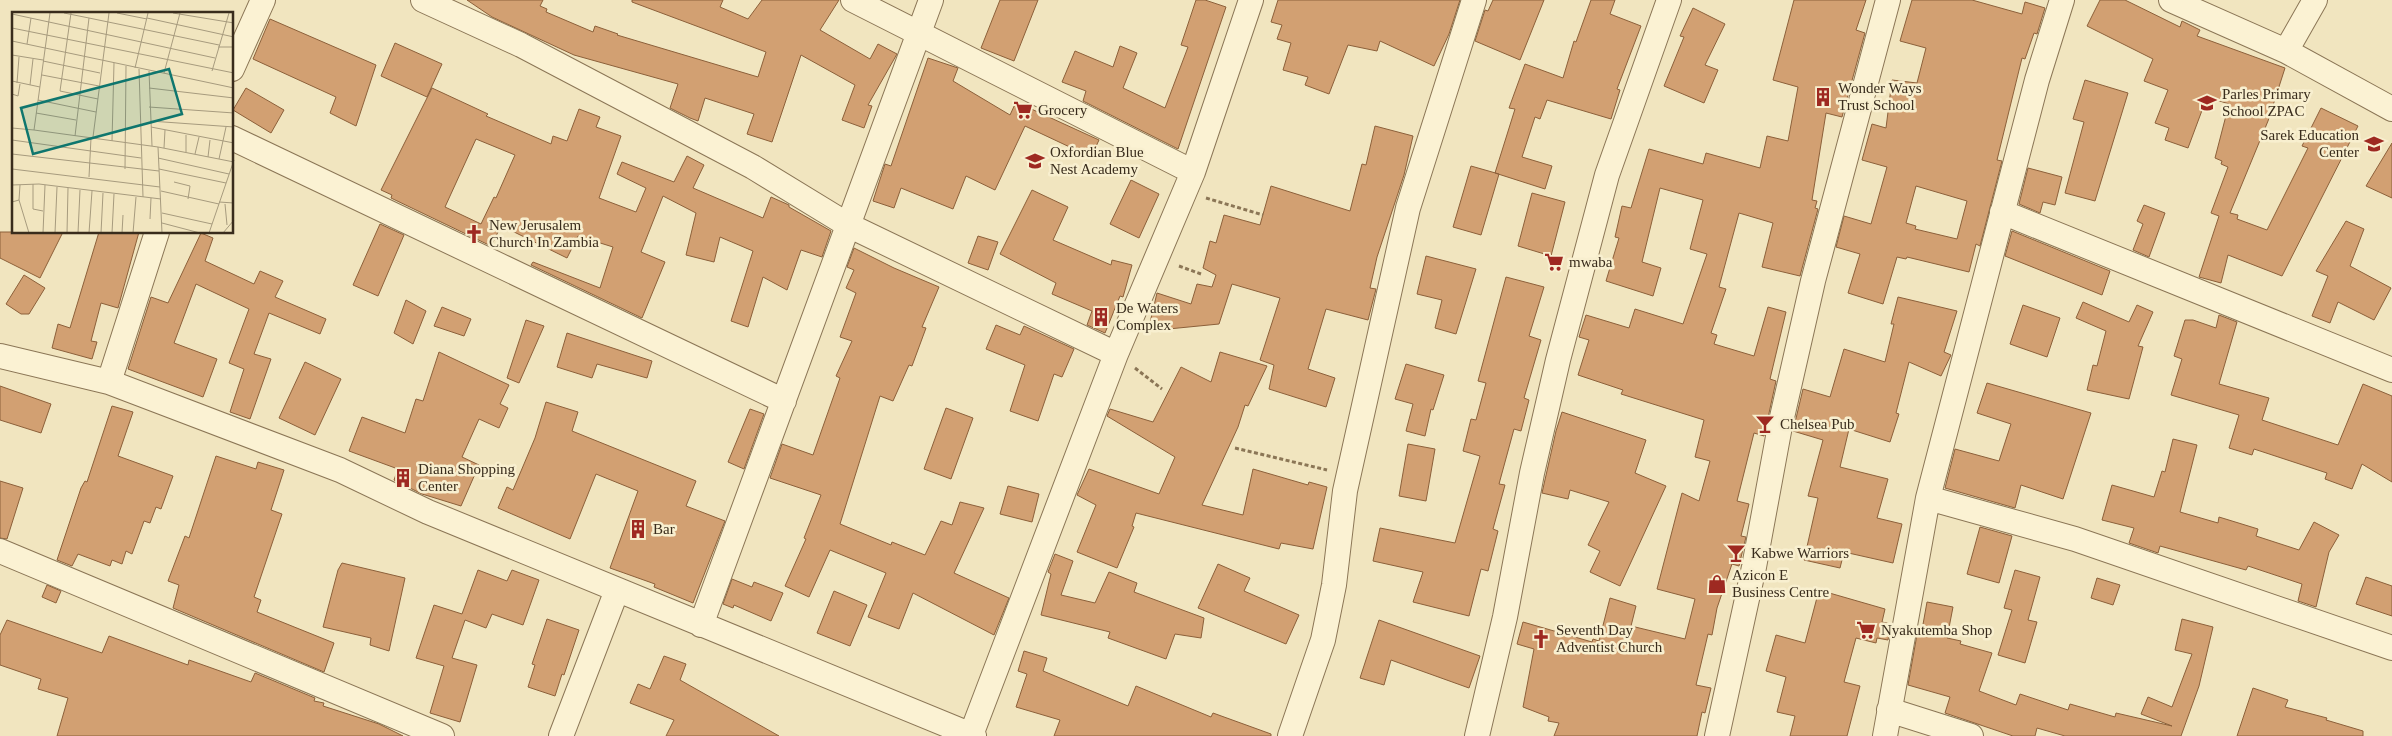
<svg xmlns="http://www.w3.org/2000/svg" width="2392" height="736" font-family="'Times New Roman',serif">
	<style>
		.building { fill: #d2a072; stroke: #8c603a; fill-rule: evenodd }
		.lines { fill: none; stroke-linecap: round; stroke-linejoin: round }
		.minor-casing { stroke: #8b7656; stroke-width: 26 }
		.path { stroke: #8b7656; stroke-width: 3; stroke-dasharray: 4 2.5; stroke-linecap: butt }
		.minor { stroke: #fbf2d3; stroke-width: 24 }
		.labels { text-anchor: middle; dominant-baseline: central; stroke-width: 5; stroke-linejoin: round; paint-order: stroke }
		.poi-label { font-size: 15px; fill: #392c1c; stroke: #f8efcf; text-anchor: start }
		.inset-road { fill: none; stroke: #a79b7e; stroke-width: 1 }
		.view { fill: #0f766e; fill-opacity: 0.15; stroke: #0f766e; stroke-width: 2.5 }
		.inset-edge { fill: none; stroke: #392c1c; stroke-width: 2.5 }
	</style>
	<rect width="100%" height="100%" fill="#f1e5bf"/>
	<!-- building -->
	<path class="building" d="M467,0H543L540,6L547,9L546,12L593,32L595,26L618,34L617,35L758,77L766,52L632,2V0H723L720,7L748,19L762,0H839L820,30L870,59L878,44L897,54L868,105L872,106L864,128L842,120L855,85L801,55L772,142L747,134L754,114L705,98L698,121L690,118L670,108L678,84L574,55L492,17Z
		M1000,0H1038L1014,61L981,48Z
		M1196,0H1205L1226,7L1178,149L1083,101L1086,91L1062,82L1075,51L1113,67L1120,46L1137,53L1123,88L1165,108L1188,47L1181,45Z
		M1278,0H1460L1449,34L1434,66L1380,41L1377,51L1348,45L1329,94L1305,85L1308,77L1283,70L1291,43L1277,39L1282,25L1271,22Z
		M1493,0H1544L1520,60L1475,41L1485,10L1488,11Z
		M1591,0H1615L1610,14L1641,26L1617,89L1620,90L1611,119L1547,100L1540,119L1535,117L1522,157L1552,166L1545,189L1495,173L1515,109L1509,108L1525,64L1563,78L1574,41L1576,42Z
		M1794,0H1866L1856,30L1865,33L1842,117L1826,113L1812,200L1817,201L1815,208L1818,209L1800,276L1762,267L1773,223L1739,213L1719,287L1726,289L1711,333L1717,335L1714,344L1754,356L1768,307L1786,312L1770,379L1776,381L1764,436L1754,433L1737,501L1749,504L1741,536L1746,537L1743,549L1739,566L1732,564L1717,608L1712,635L1708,634L1696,685L1711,688L1705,713L1702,712L1697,736H1554L1559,723L1548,721L1549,717L1523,707L1534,649L1517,644L1523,622L1592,642L1593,639L1599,641L1610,598L1636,606L1631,626L1685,639L1695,599L1657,589L1682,493L1699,501L1710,461L1695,457L1704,420L1621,394L1623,390L1578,375L1589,340L1579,337L1586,315L1629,328L1635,309L1683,324L1707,254L1690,249L1703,200L1660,188L1642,262L1661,268L1653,296L1606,281L1619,238L1615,237L1622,206L1631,208L1649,149L1703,164L1706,153L1760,168L1767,136L1788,141L1798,87L1773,80Z
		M1912,0H1972L2022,14L2025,2L2045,8L2037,34L2034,33L2025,59L2022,58L1997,160L2002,161L1980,246L1976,244L1969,272L1907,257L1906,259L1897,257L1883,304L1848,293L1860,254L1836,247L1844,216L1871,224L1887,167L1862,160L1872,124L1886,128L1892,80L1917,83L1926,48L1900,41ZM1916,186L1967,201L1957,239L1915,229L1916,226L1906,223Z
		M2100,0H2125L2180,27L2182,21L2200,30L2197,36L2285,68L2268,121L2230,213L2238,215L2237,219L2267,230L2308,148L2302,146L2321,108L2358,126L2282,276L2228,255L2221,283L2199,277L2219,216L2211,213L2228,167L2221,164L2222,161L2215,158L2229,104L2207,97L2188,148L2165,140L2169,128L2155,123L2168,90L2144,81L2153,59L2087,26Z
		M1693,8L1725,24L1705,65L1718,70L1704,103L1664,86L1684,37L1680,36Z
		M270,19L376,65L356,126L330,113L336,97L253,59Z
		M395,43L442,64L427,97L381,76Z
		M928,58L958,68L953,81L1010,115L1016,102L1099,140L1091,157L1025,126L995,190L966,176L953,209L901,188L894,208L873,201L885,164L891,166Z
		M2085,80L2128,93L2095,201L2065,193L2084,122L2073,119Z
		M246,88L284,110L271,133L233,110Z
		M432,88L488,114L486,116L551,144L553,136L567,141L579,109L600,117L596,127L621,136L599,198L636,212L646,188L617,174L622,162L674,182L687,156L704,165L693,188L763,218L771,197L789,205V207L831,231L822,257L801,250L787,290L763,277L748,327L731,321L753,251L720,237L714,262L686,255L696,213L663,196L641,252L665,262L642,318L531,265L533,262L600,288L613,247L578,236L567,258L506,228L505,231L500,228L491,246L391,198L392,195L381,190ZM476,139L515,155L496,198L494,197L481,224L445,207Z
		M1375,126L1413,136L1404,175L1377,257L1370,288L1376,289L1368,320L1326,309L1308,369L1335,378L1326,407L1269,389L1274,365L1260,360L1280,298L1232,284L1219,324L1148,331L1157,293L1191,304L1197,284L1212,287L1216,275L1203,268L1210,241L1216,243L1224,215L1260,225L1271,186L1350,211L1362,164L1366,165Z
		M2392,143V198L2366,186Z
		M1471,166L1499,174L1481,235L1453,227Z
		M2028,168L2062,177L2055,205L2043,202L2040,213L2019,204Z
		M1131,180L1159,194L1139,238L1110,224Z
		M1032,190L1068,207L1053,240L1111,265L1112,260L1132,265L1123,297L1120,296L1105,333L1087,325L1092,311L1052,294L1056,283L1000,254Z
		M1532,193L1565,202L1551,256L1518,246Z
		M2144,205L2165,213L2149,257L2133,250L2143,224L2137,221Z
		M2346,221L2364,229L2350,266L2391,288L2374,320L2338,302L2330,323L2312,316L2328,276L2316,271Z
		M380,224L404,235L378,296L353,285Z
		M2012,231L2110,271L2102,295L2005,256Z
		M0,232H63L40,278L0,258Z
		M99,232H139L118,308L101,303L91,341L97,342L92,359L52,348L58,324L70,328Z
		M201,233L213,238L205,261L254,284L260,271L283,281L275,297L326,319L320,334L269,313L254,354L271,359L250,419L230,412L244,369L229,363L249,309L196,284L174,343L217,359L203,397L128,369L151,297L168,303Z
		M978,236L998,242L988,270L968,263Z
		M854,248L894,268L939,287L922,327L926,328L912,366L909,365L893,401L880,396L840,524L891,545L892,542L925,555L941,521L952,525L960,502L984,508L954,573L1009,598L994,635L913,593L899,629L868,617L886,573L830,550L809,597L785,586L806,539L804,538L821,495L770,478L782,444L813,455L840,378L836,376L852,341L840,337L856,293L846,288L854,270L847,267Z
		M1426,256L1476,269L1456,334L1435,328L1442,300L1417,294Z
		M24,275L45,288L29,314H21L6,304Z
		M1506,277L1544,287L1529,336L1541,340L1524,398L1529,400L1521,431L1514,429L1499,484L1505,485L1493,529L1498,531L1488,571L1481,569L1469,616L1413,602L1423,572L1373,561L1380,528L1455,543L1480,456L1463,451L1471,419L1476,420L1486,383L1478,381Z
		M1898,297L1957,311L1944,352L1951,355L1941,376L1909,362L1896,413L1899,414L1890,442L1849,429L1840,467L1888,479L1877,518L1902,524L1893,563L1844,552L1840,568L1804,560L1818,498L1808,496L1823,440L1793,431L1803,389L1830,397L1844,349L1885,362L1894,324H1891Z
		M406,300L426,311L413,344L394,333Z
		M2083,302L2129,322L2137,305L2153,312L2138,346L2143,347L2129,399L2087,390L2093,365L2097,366L2106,331L2076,318Z
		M2023,305L2060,318L2047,357L2010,344Z
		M442,307L471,319L464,336L434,326Z
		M2219,315L2237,322L2219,384L2269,398L2262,420L2338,445L2363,384L2392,396V482L2362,464L2352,489L2325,479L2327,473L2254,449L2252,455L2229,448L2239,415L2171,395L2182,359L2174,356L2185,320H2193L2216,328Z
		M526,320L544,326L519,383L507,378Z
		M996,325L1020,335L1024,326L1074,349L1062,377L1054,374L1038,421L1010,411L1025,365L986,349Z
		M567,333L652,361L647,378L597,364L592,378L557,367Z
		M439,352L509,385L500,404L508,408L499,428L479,419L462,457L479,465L461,506L422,494L394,480L398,469L349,451L362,417L405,433L416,399L423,401Z
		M1220,352L1267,366L1248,406L1245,405L1238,427L1202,505L1243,515L1253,469L1308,485L1309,482L1327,487L1313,549L1281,543L1279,549L1136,513L1132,526L1134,527L1117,568L1077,552L1096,505L1077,495L1089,469L1159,494L1175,457L1107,416L1110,409L1153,422L1181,367L1211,382Z
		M305,362L341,379L315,435L279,418Z
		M1406,364L1444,375L1433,410L1431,409L1425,436L1406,431L1413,404L1395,399Z
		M1987,383L2091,413L2063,499L2021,485L2015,508L1945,488L1955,449L1999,461L2011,424L1977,413Z
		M0,386L51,404L41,433L0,420Z
		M546,402L578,412L572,431L696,481L686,506L725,521L693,603L654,587L655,584L610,568L638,491L596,474L570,539L498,508L507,487L513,490L535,438Z
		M112,406L133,412L118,456L173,476L161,509L156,507L150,523L144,521L132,554L126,551L122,564L112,560L110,566L78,554L72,566L57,560L81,488L85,481L87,482Z
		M946,408L973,418L951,479L924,469Z
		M750,409L764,414L744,469L728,462Z
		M1562,412L1646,440L1635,473L1666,486L1620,586L1590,572L1600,551L1588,545L1609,502L1570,490L1568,499L1542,493L1556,431Z
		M2173,439L2197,445L2180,512L2218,523L2219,517L2258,529L2256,536L2299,550L2314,522L2339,535L2329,552L2316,607L2298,601L2302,584L2248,566L2246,570L2160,546L2158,553L2129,543L2134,528L2102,520L2112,485L2154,497L2162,471L2165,472Z
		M1408,444L1435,449L1426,501L1399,496Z
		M216,456L256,469L258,462L284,470L271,510L282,514L254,597L261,600L257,612L334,643L324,672L173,608L179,585L168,581L185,536L189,538Z
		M0,481L23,488L7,539L0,538Z
		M1008,486L1039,494L1032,522L1000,514Z
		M1980,527L2012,536L1999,583L1967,574Z
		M1055,554L1073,561L1061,595L1095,603L1109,572L1137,583L1134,592L1204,618L1201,638L1175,634L1166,659L1108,638L1110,632L1041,615L1051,574L1048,572Z
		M342,563L405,578L389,651L370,645L371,638L323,627L338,570Z
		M1218,564L1250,578L1244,591L1299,615L1286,644L1198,608Z
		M478,570L507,581L512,570L539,580L523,625L492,614L486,628L465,620L452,658L477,665L460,722L430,713L444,666L416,658L434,605L462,614Z
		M2015,570L2040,577L2028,620L2037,622L2025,663L1998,655L2012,610L2004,608Z
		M2366,577L2392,586V616L2356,604Z
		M2097,578L2120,585L2113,605L2091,598Z
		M732,579L752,587L754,582L783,593L771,621L734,605L733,608L723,604Z
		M47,585L61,591L56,603L42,597Z
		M1819,590L1885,609L1882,622L1891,624L1888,640L1877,638L1876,643L1856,638L1844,682L1860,686L1847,736H1790L1795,716L1777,712L1786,677L1766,671L1776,635L1805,643Z
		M834,591L867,605L850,646L817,633Z
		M1927,602L1953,607L1947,638L1961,641L1960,644L1992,653L1979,691L2016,705L2020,694L2068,710L2070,704L2115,717L2116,713L2172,726L2141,714L2148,697L2172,707L2192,654L2175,650L2182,619L2213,627L2199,686L2181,736H2065L2037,728L2035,736H2013L1945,713L1950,697L1908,685L1918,629L1922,630Z
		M547,619L579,630L564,675L562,674L555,696L528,687L535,665L532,664Z
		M7,620L102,653L109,636L188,665L189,660L251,682L255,673L315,698L314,701L324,703L323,706L379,724L403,736H57L68,698L38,689L41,679L0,665V635Z
		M1379,620L1480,656L1469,688L1391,660L1384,685L1360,678Z
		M1024,651L1047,658L1043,671L1128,706L1136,686L1211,717L1213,713L1271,734V736H1054L1060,720L1016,707L1027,674L1018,671Z
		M664,656L686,664L680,680L779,736H666L674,720L630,703L638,684L650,689Z
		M2253,688L2288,700L2285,707L2327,718L2326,720L2363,731V736H2237Z"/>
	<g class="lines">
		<!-- minor casing -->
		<g class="minor-casing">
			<path id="minor" d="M423,0L521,45L753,167L848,225L1116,354
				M853,0L1193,172
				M2171,0L2286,51L2392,109
				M2286,51L2315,0
				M232,69L263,0
				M232,138L784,401
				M2002,212L2392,370
				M157,232L109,382L340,470L428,512L974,736
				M0,356L109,382
				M1928,498L2075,539L2392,648
				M0,551L442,736
				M701,625L931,0
				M1889,710L1971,736
				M971,735L1116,354L1193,172L1251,0
				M561,736L617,590
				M1290,736L1323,640L1334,585L1345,491L1408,208L1474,0
				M1477,736L1505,617L1532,473L1558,360L1607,175L1669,0
				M1717,736L1754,567L1780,426L1813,281L1888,0
				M1885,736L1928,498L2037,80L2062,0"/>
		</g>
		<!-- path -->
		<path class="path" d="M1206,198L1263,215
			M1179,266L1201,274
			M1135,368L1162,389
			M1235,448L1327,470"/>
		<!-- minor -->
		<use href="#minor" class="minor"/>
	</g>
	<!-- icons -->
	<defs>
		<g id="building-bare" transform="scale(1.5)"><path d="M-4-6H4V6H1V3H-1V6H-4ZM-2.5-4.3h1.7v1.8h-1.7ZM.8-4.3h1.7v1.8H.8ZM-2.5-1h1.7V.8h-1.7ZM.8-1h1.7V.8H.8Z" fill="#9e2921" stroke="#f8efcf" stroke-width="2.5" paint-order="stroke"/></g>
		<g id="school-bare" transform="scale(1.5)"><path d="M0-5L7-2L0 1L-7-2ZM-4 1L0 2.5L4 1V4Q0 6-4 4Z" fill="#9e2921" stroke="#f8efcf" stroke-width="2.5" paint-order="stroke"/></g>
		<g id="supermarket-bare" transform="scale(1.5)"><path d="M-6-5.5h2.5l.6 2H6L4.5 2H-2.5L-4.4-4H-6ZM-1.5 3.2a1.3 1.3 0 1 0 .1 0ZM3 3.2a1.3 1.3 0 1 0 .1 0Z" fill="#9e2921" stroke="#f8efcf" stroke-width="2.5" paint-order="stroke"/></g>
		<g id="church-bare" transform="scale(1.5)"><path d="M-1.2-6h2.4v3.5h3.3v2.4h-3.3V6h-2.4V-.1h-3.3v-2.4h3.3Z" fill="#9e2921" stroke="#f8efcf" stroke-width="2.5" paint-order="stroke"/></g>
		<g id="bar-bare" transform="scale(1.5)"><path d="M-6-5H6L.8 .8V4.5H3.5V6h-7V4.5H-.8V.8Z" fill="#9e2921" stroke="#f8efcf" stroke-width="2.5" paint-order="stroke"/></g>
		<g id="shop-bare" transform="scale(1.5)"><path d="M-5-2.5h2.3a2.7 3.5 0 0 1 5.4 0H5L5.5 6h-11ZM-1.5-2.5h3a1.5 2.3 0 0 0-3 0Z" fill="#9e2921" stroke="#f8efcf" stroke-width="2.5" paint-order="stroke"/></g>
	</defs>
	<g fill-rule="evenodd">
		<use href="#building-bare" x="1823" y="97"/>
		<use href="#school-bare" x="2207" y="103"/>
		<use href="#supermarket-bare" x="1023" y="110"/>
		<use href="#school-bare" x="2374" y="144"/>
		<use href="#school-bare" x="1035" y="161"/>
		<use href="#church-bare" x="474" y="234"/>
		<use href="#supermarket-bare" x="1554" y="262"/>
		<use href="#building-bare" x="1101" y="317"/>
		<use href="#bar-bare" x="1765" y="424"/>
		<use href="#building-bare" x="403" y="478"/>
		<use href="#building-bare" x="638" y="529"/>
		<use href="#bar-bare" x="1736" y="553"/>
		<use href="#shop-bare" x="1717" y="584"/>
		<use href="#supermarket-bare" x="1866" y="630"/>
		<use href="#church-bare" x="1541" y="639"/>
	</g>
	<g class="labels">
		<!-- poi labels -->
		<g class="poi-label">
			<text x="1838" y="88">Wonder Ways<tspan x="1838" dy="17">Trust School</tspan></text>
			<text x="2222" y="94">Parles Primary<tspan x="2222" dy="17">School ZPAC</tspan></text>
			<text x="1038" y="110">Grocery</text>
			<text x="2359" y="135" text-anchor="end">Sarek Education<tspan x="2359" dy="17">Center</tspan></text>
			<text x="1050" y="152">Oxfordian Blue<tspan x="1050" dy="17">Nest Academy</tspan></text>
			<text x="489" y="225">New Jerusalem<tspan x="489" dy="17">Church In Zambia</tspan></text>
			<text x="1569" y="262">mwaba</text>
			<text x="1116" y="308">De Waters<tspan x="1116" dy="17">Complex</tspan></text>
			<text x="1780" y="424">Chelsea Pub</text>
			<text x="418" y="469">Diana Shopping<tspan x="418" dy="17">Center</tspan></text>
			<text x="653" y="529">Bar</text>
			<text x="1751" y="553">Kabwe Warriors</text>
			<text x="1732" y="575">Azicon E<tspan x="1732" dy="17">Business Centre</tspan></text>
			<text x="1556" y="630">Seventh Day<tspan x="1556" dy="17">Adventist Church</tspan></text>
			<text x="1881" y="630">Nyakutemba Shop</text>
		</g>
	</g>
	<!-- overview -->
	<g transform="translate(12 12)">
		<rect width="221" height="221" fill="#f1e5bf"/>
		<path class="inset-road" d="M38,1L22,118L146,135L222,150M52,1L77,6M59,1L48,79L86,87M105,1L135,7M161,1L222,11M0,2L203,46M135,6L222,25M0,16L222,61M0,29L222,76M15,32L19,6M206,35H222M0,43L31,48M31,49L88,61M123,56L136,1M127,57L131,185M137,59L140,134M200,59L217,1M152,61L168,1M30,63L87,74M0,69L28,75M5,71L7,45M18,73L21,47M137,76L222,86M0,82L6,84L8,72M26,88L84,100M137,95L222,101M24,101L64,108M138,109L222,115M139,115L222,131M0,116L22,118M63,124L77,6L207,33M81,125L97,1M0,128L129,146M100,129L102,51M146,135L150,221M152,136L153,118M174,140V123M0,142L147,159M183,142L187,125M196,145L198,128M146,146L217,162M207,147L214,115M0,157L148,175M113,157L114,54M147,157L214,171M77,165L79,126M162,170L178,174L176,187M21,172V197L31,199M0,173L27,172L149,187M149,179L207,192M7,188L8,173M0,190L7,188L17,221M207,190L222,191M213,192L215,213M150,201L200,212M138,207L139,186M150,211L188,221M31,221L33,173M43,221L45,175M55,221L56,176M66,221L68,178M77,221L80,179M89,221L91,181M100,221L102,182M110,221L111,203M121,221L124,185M197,221L222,148M211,221L222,208"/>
		<path class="view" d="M157,57L170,102L21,142L9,96Z"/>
		<rect width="221" height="221" class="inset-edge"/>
	</g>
</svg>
